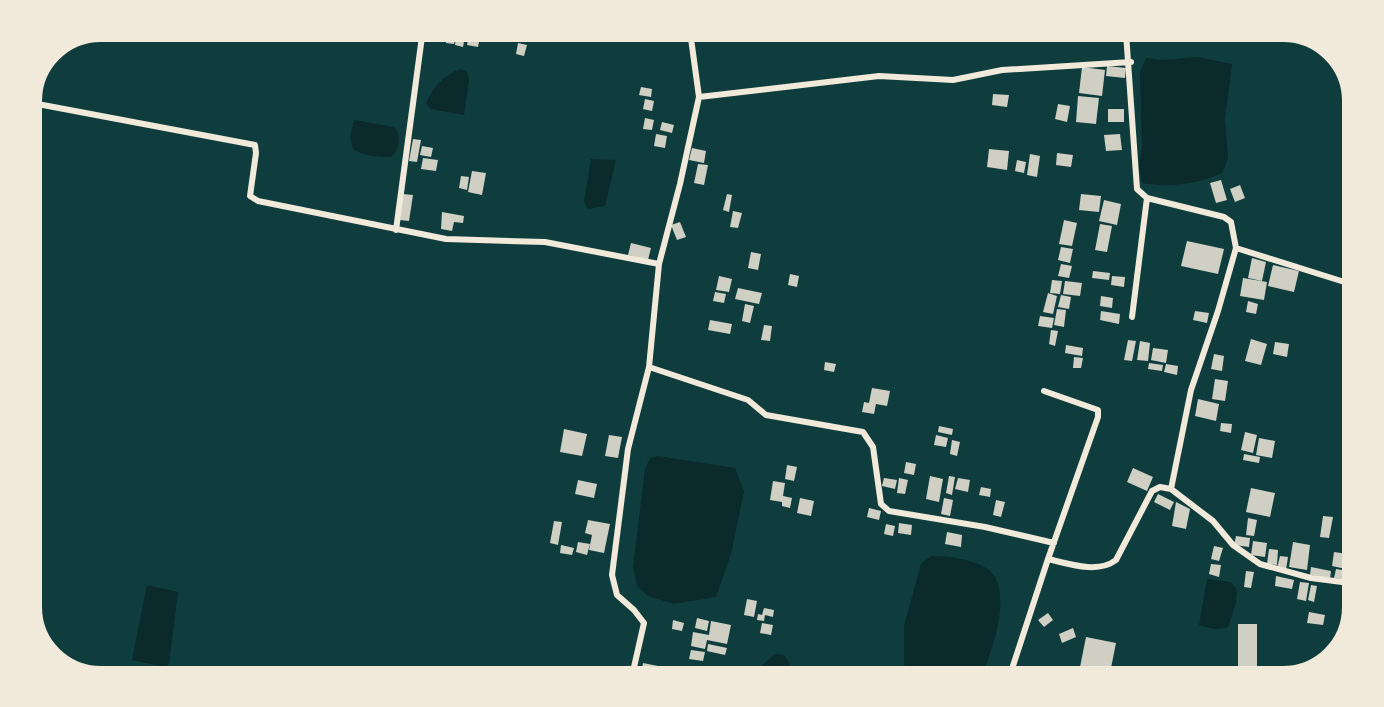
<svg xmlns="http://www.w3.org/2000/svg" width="1384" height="707" font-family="Figtree,sans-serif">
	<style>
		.water { fill: #0a2a2b }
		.building { fill: #cfcfc3 }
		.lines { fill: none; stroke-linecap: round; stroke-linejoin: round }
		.minor { stroke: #f1e9da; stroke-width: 6 }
		.rim { fill: none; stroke: #f1e9da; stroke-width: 8 }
	</style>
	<rect width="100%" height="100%" fill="#0f3d3e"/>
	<!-- water -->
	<path class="water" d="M1198,57L1232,64L1225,119L1228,159L1222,173C1199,184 1167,188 1142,183L1139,166L1142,146L1140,72L1146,58L1162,60Z
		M460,69L467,71L469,80L464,115L430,109L426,103C434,86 443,76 460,69Z
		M354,120L395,127C401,138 400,147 391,157C377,157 364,156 353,149L350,137Z
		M591,159L616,160L605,206L588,209L584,202Z
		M658,456L735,468L744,491L731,554L716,597L674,604L648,596L637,586L633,567L645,469L650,458Z
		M931,556C948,556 976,559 990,571C1013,591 992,655 980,678H913L904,664V626L921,564Z
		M1207,579L1231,582L1237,590L1236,603L1228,627C1218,631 1208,628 1199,625Z
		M147,585L178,592L169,664L165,667L132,660Z
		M775,654L784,655L789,662L792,677H759L762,665Z"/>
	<!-- building -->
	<path class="building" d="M449,29H457L454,44L446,43Z
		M467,29H497L496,36Z
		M457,30L466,31L463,47L455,45Z
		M469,35L480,37L478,47L467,45Z
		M518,43L527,45L524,56L516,54Z
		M1107,66L1126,68L1125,78L1106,76Z
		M1082,67L1105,70L1102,96L1079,93Z
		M641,87L652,89L651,97L639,95Z
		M993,94L1009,95L1007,107L992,105Z
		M1078,96L1099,98L1096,124L1076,122Z
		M645,99L654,101L652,111L643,109Z
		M1058,104L1070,106L1067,122L1055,119Z
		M1108,109H1124V122H1108Z
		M645,118L654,120L652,130L643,129Z
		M662,122L674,125L672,133L660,130Z
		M656,134L667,136L665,148L654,146Z
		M1120,134L1122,150L1106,151L1104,135Z
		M413,139L421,140L417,162L409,161Z
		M422,146L433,148L431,157L420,155Z
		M692,148L706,151L704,163L689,160Z
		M989,149L1009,151L1007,170L987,167Z
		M1057,153L1073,155L1071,167L1056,165Z
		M1030,154L1040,156L1037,177L1027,175Z
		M423,158L438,160L436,171L421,169Z
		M1017,160L1026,162L1024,173L1015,171Z
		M698,164L708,165L704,185L694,183Z
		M472,171L486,173L482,195L468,192Z
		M461,176L469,177L467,190L459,188Z
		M1221,180L1227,200L1216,203L1210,183Z
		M1240,185L1245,198L1235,202L1230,189Z
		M403,194L413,195L409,221L400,220Z
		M727,194L732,195L729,212L723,210Z
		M1081,194L1101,196L1099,212L1079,210Z
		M1104,200L1121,204L1117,225L1099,221Z
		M733,211L742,213L738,228L730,227Z
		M442,212L464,216L463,223L454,222L452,231L441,229Z
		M1064,220L1077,223L1072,246L1059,244Z
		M680,222L686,237L677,240L671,225Z
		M1100,224L1112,226L1107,252L1095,250Z
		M1187,241L1224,249L1218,274L1181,266Z
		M631,243L651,248L648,260L628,255Z
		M1061,247L1073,249L1070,263L1058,260Z
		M751,252L761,254L758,270L748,268Z
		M1252,258L1266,262L1262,281L1248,278Z
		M1061,264L1072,266L1069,278L1058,276Z
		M1273,265L1299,271L1294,292L1268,286Z
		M1093,271L1110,273L1109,280L1092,278Z
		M790,274L799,276L797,287L788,285Z
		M719,276L732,279L729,292L716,290Z
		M1112,276L1125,277L1124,287L1111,285Z
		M1243,278L1267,282L1264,300L1240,296Z
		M1052,280L1062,281L1060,294L1050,293Z
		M1065,281L1082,283L1080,296L1063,294Z
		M738,288L762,293L759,304L735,299Z
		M715,292L726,294L724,303L713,301Z
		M1048,293L1057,296L1053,314L1043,312Z
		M1061,295L1071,297L1069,309L1058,307Z
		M1101,296L1113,298L1112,308L1100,306Z
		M1248,301L1258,304L1256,314L1246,312Z
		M745,304L754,306L750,323L742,321Z
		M1057,309L1066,310L1064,327L1054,325Z
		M1101,311L1120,314L1119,324L1100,320Z
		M1195,311L1209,313L1207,323L1193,320Z
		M1040,316L1054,318L1052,328L1038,326Z
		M710,320L732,324L730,334L708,330Z
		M764,325L772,326L770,341L761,340Z
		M1051,330L1058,331L1055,346L1049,344Z
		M1251,339L1267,344L1261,365L1245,361Z
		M1128,340L1136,341L1132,361L1124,360Z
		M1140,341L1150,343L1148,361L1137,360Z
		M1275,342L1289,344L1287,357L1273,354Z
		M1066,345L1083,348L1082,356L1065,353Z
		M1153,348L1168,350L1166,363L1151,360Z
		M1214,354L1224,356L1222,371L1211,369Z
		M1074,357L1083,358L1081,368H1073Z
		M825,362L836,364L834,372L824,370Z
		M1149,363L1163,365L1162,371L1148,369Z
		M1166,364L1178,366L1177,375L1164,372Z
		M1215,379L1228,381L1225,401L1212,399Z
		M872,388L890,391L887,406L876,404L874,414L862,412L864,402L869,403Z
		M1198,399L1219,404L1216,421L1195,416Z
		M1221,423L1232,424L1231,433L1220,431Z
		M939,426L953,429L952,435L938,432Z
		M564,429L587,434L582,456L560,452Z
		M1245,432L1257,435L1253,453L1241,450Z
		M609,435L622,437L618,458L605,456Z
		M936,435L948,438L946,447L934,445Z
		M1259,438L1275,441L1272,458L1256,455Z
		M952,440L960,442L957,456L950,454Z
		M1244,454L1260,457L1259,463L1243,460Z
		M906,462L916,464L914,475L904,473Z
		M787,465L797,467L794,481L785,479Z
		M1133,468L1153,477L1147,491L1127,482Z
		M930,476L943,479L939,502L926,499Z
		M949,476L955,477L952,495L946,493Z
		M884,478L897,480L895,489L882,486Z
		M899,478L908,480L905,494L897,493Z
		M958,478L970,480L968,492L955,489Z
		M578,480L597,484L594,498L575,494Z
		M773,481L785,483L783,496L792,498L790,508L782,506V502L770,500Z
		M981,487L991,489L990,497L979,495Z
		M1251,488L1275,493L1270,517L1246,512Z
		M1158,494L1174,502L1170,510L1154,502Z
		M800,498L814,501L811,516L797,513Z
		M944,498L953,500L950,516L941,514Z
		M996,500L1005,502L1001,517L993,515Z
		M1176,502L1190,509L1186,529L1172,526Z
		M869,508L881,511L879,520L867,517Z
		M1323,516L1333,517L1329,538L1320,537Z
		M1248,518L1257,520L1254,536L1246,535Z
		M588,520L610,524L604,553L589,550L592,535L585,533Z
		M554,521L562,522L558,545L550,543Z
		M899,523L912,525L911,535L898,533Z
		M886,524L895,526L893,536L884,534Z
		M947,532L962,535L961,547L945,544Z
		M1236,536L1250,538L1249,547L1234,545Z
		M1253,541L1267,543L1265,557L1251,555Z
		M578,542L590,544L587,555L576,552Z
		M1293,542L1310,545L1307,570L1289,567Z
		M561,545L574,548L572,555L560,553Z
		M1214,546L1223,548L1219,561L1211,559Z
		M1269,549L1278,550L1277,565L1267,564Z
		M1334,552L1348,554L1346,569L1332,566Z
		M1280,556L1288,557L1286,570L1277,568Z
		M1211,564L1221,565L1219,577L1209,574Z
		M1311,567L1331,571L1330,579L1310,575Z
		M1336,569L1348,571L1347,580L1334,578Z
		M1246,571L1254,572L1251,588L1244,587Z
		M1276,576L1294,580L1292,589L1275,586Z
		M1300,582L1309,583L1306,601L1297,599Z
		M1311,585L1317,586L1314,602L1308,600Z
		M747,599L757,601L754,617L744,615Z
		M764,608L774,610L773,617L765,615L764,621L757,620L758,614L762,615Z
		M1309,612L1325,615L1323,625L1307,623Z
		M1048,613L1053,620L1044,627L1038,620Z
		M697,618L709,621L707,631L695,628Z
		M673,620L684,623L682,631L672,629Z
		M711,621L731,625L727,644L707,640L705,649L691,646L693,632L709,635Z
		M762,623L773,625L771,635L760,633Z
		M1238,624H1257V680H1238Z
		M1073,628L1076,637L1062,643L1059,634Z
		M1086,637L1116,643L1110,673L1080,667Z
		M708,644L727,648L725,655L707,651Z
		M691,650L705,652L703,661L689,659Z
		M643,663L658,666L656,676L641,675Z
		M677,667L694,670L693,676L676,675Z
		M1026,670L1056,676V679L1025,678Z"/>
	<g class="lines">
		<!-- minor -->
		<path class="minor" d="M690,31L699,97L879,76L953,80L1002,70L1131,62
			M1126,33L1137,189L1147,198L1224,217L1231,222L1236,248L1354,285
			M27,102L255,145L256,153L250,196L258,201L446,239L545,242L659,264L649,367L628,449L612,575L617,595L634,610L644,623L632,676
			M396,230L423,29
			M1236,248L1218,311L1191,390L1171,489L1213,521L1233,545L1260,564L1311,578L1350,583
			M659,264L680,184L699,97
			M1132,317L1147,198
			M649,367L748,400L766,415L863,432L873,447L881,504L889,511L985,527L1054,543
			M1044,391L1098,410V417L1048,559
			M1009,678L1048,559C1069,564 1098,574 1116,560L1152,491L1160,487L1171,489"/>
	</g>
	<!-- crop -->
	<path d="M0 0H1384V707H0ZM101 38H1283A63 63 0 0 1 1346 101V607A63 63 0 0 1 1283 670H101A63 63 0 0 1 38 607V101A63 63 0 0 1 101 38Z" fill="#f1e9da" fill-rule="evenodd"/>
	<path class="rim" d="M101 38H1283A63 63 0 0 1 1346 101V607A63 63 0 0 1 1283 670H101A63 63 0 0 1 38 607V101A63 63 0 0 1 101 38Z"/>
</svg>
